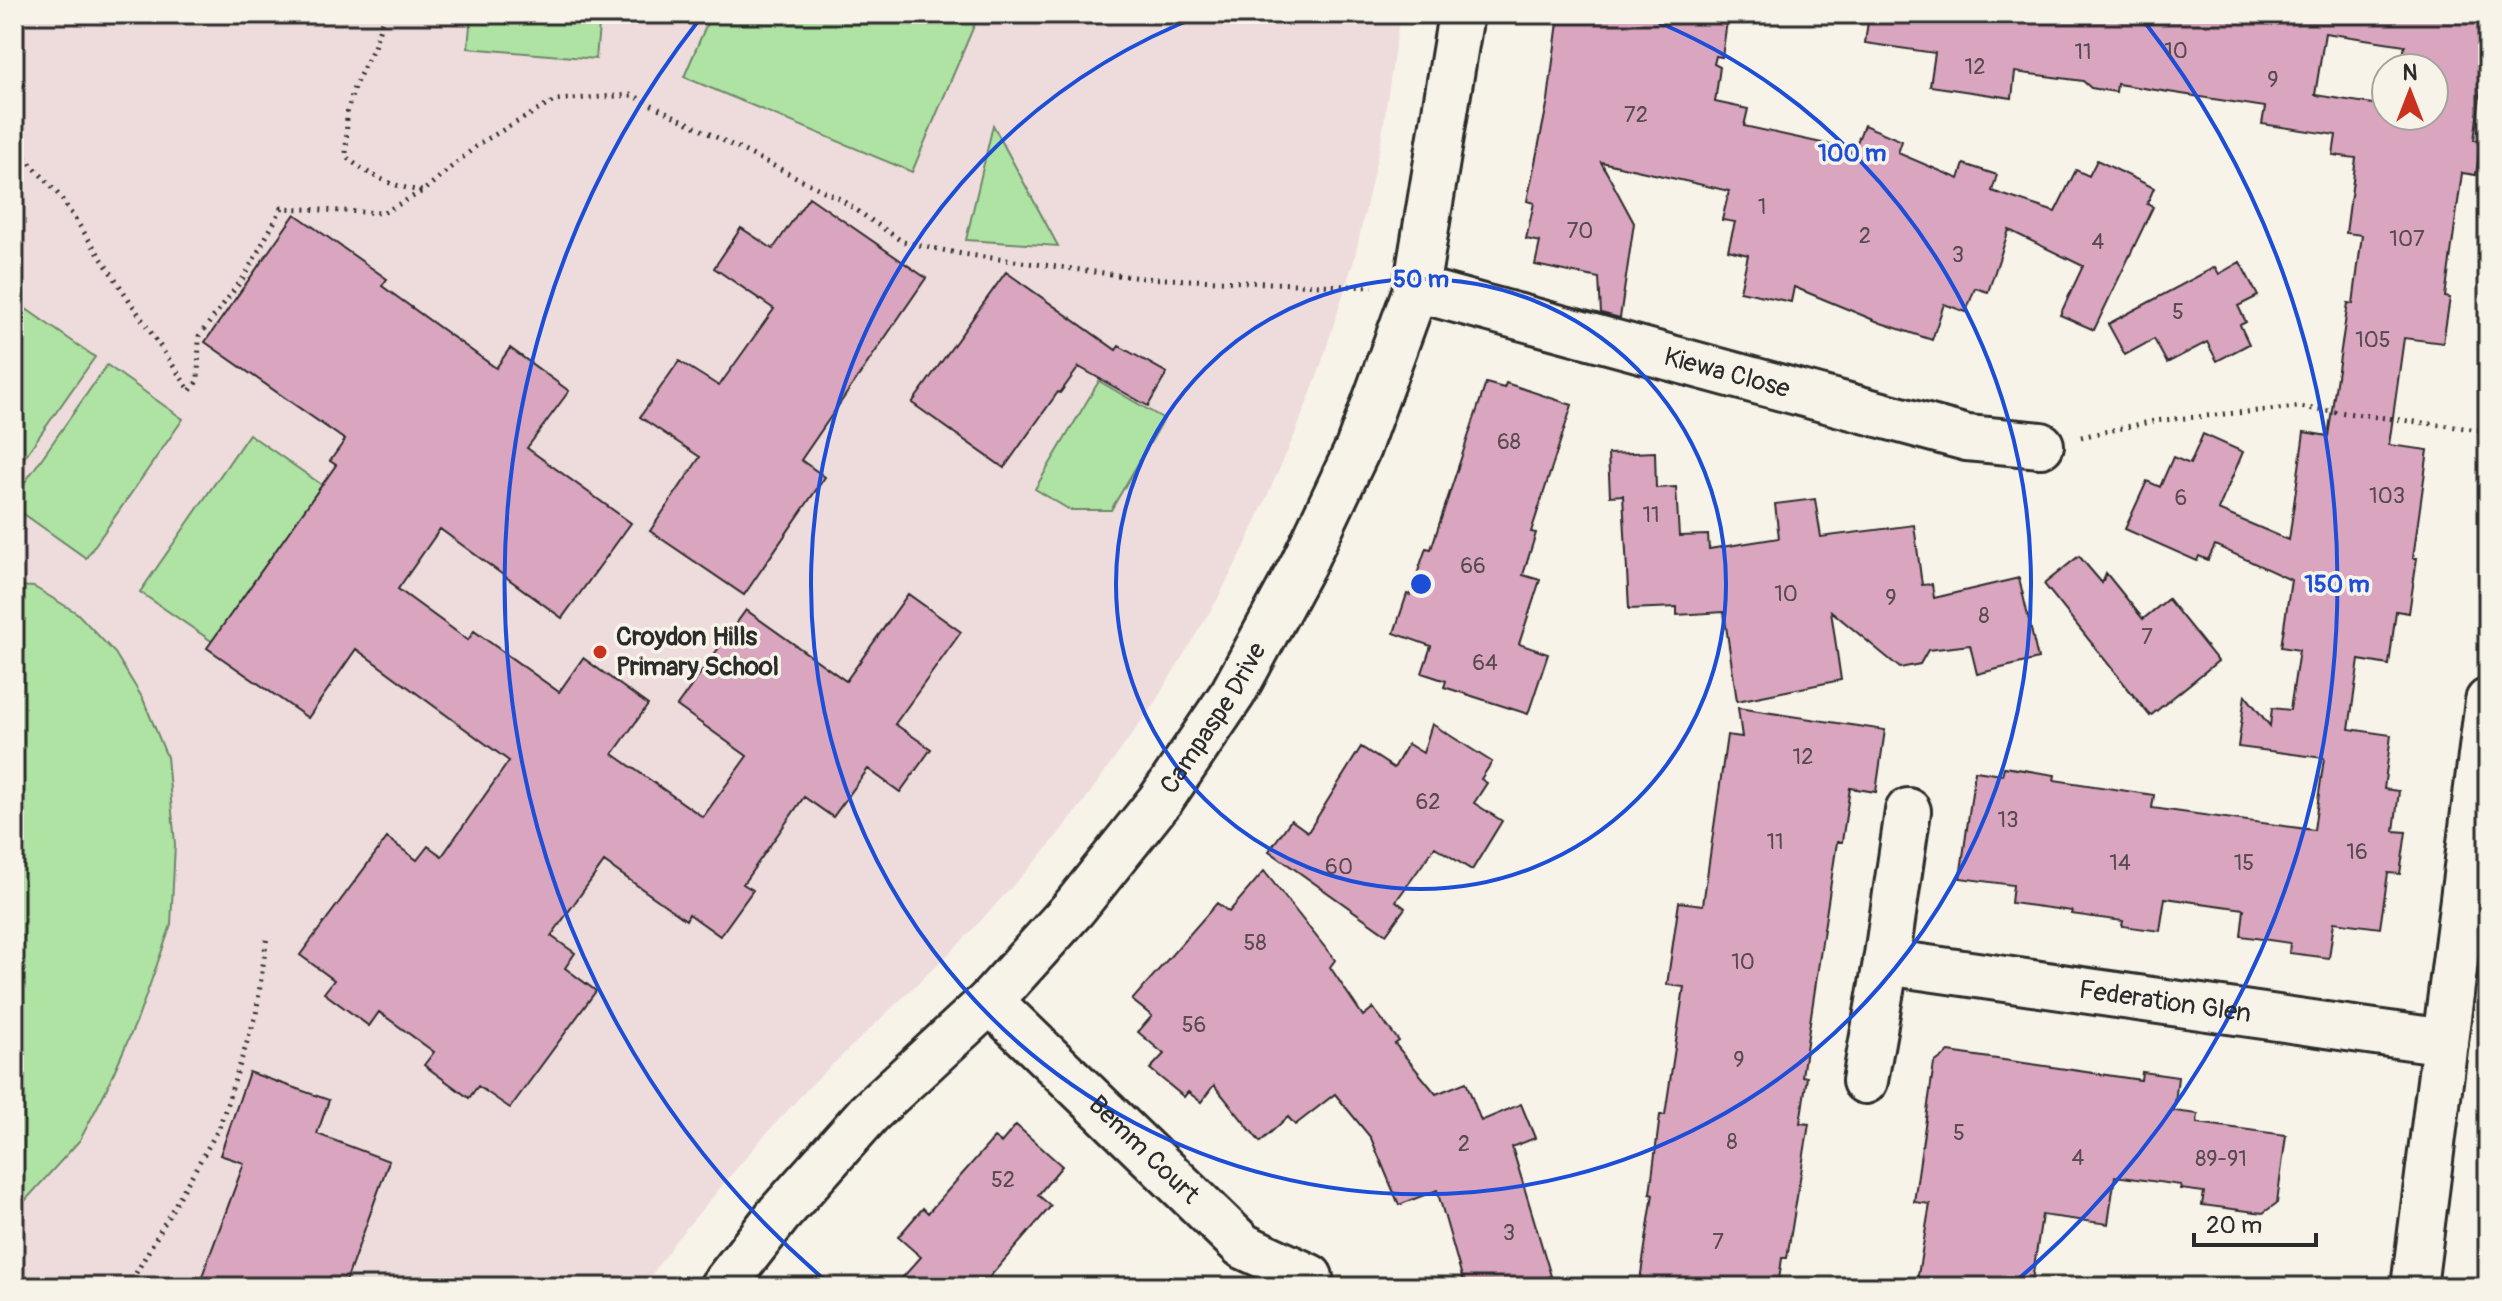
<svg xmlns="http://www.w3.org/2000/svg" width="2502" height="1301" font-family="Pangolin,sans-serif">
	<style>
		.built { fill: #eedcdc }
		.green { fill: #afe3a4; stroke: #6d8768; stroke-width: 2 }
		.building { fill: #daa5bf; stroke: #2b2b2b; stroke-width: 2; fill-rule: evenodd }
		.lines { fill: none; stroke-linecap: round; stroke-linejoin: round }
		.minor-casing { stroke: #2b2b2b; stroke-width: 50 }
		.path { stroke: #2b2b2b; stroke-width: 5; stroke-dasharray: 2 6; stroke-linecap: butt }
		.minor { stroke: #f7f3e8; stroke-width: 44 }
		.ring { fill: none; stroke: #1d4ed8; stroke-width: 4 }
		.poi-dot { fill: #c8321e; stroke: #f7f3e8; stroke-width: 3 }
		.labels { text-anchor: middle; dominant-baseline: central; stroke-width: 7; stroke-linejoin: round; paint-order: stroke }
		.number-label { font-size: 22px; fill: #574a50 }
		.street-label { font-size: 26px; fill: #2b2b2b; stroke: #f7f3e8 }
		.poi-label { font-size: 26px; font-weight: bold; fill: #2b2b2b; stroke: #f7f3e8; text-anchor: start }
		.centre { fill: #1d4ed8; stroke: #f7f3e8; stroke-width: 4 }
		.ring-label { font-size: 24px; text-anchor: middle; font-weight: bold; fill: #1d4ed8; stroke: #f7f3e8; stroke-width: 7; stroke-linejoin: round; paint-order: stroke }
	</style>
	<rect width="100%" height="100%" fill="#f7f3e8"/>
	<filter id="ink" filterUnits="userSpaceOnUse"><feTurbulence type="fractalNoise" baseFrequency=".0125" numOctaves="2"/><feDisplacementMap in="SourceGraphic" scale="16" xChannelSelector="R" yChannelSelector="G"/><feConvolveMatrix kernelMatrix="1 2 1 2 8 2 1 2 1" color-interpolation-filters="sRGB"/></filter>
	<g filter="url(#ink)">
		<!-- built -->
		<path class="built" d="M30,14H1400L1381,141L1354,260L1317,377L1295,434L1245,546L1217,600L1153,705L1082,804L1044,852L961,942L810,1086L764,1136L677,1239L643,1287H14V45Z"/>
		<!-- green -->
		<path class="green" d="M471,14H600L596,59L468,48Z
			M711,14H979L912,172L684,77Z
			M993,125L1058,246L966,240Z
			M19,304L95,357L14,472V310Z
			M107,365L183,419L86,558L14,507V498Z
			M1099,381L1164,419L1111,510H1070L1035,489Z
			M249,434L322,485L213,642L140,592Z
			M14,586L34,587L77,613L115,653L143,699L167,757L175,844L171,925L138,1018L106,1090L80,1140L14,1213Z"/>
		<!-- building -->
		<path class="building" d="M1559,14H1728L1722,57L1716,56L1714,64L1720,67L1715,102L1748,109L1744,126L1854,150L1864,125L1902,141L1898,153L1959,179L1964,164L1997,175L1992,191L2055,212L2076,170L2089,176L2097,160L2154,188L2147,204L2153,207L2094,330L2060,315L2083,266L2009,230L1988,292L1975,288L1966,312L1944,304L1932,340L1881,323L1794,287L1791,302L1740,291L1748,255L1728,250L1735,222L1722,220L1729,191L1601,162L1634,223L1620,318L1601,313L1599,278L1535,265L1540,242L1526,239L1534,203L1527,201L1548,100Z
			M1869,14H2488V37L2474,140H2481L2476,175L2462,173L2445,297L2450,298L2443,343L2404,338L2389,445L2428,450L2413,558H2417L2409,613L2396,611L2389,665L2359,660L2349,729L2391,735L2384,789L2399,791L2394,831L2406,832L2400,874L2388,873L2380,928L2334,922L2329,958L2289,953L2290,943L2241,936L2244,909L2165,898L2160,931L2122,926L2123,921L2071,914L2072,911L2011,903L2013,885L1960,878L1975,771L2002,775L2004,767L2055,775L2054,780L2154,795L2152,808L2314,830L2324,758L2238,747L2245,695L2270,726L2272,708L2290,710L2299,650L2281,647L2291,580L2215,545L2208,560L2199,556L2197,561L2125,529L2147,481L2160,487L2173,457L2190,464L2203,434L2243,452L2218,510L2289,540L2304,432L2328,436L2348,303L2353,304L2362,235L2346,233L2356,158L2333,155L2336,135L2262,124L2265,107L2117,84L2116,92L2091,88L2083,81L2015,72L2012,98L1930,86L1935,53L1865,43ZM2325,33L2405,45L2401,68H2434V116H2386V106L2315,95Z
			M809,197L926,278L801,460L825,477L744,595L650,531L700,457L640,417L679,361L719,386L774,309L714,268L741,228L773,249Z
			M295,214L387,279L382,286L496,368L510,348L569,391L527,448L631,523L562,618L440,529L398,589L468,640L474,631L559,692L583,658L648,705L613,754L703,817L747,756L677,706L746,610L846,681L908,594L961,632L895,724L931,749L900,792L868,769L833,817L804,797L743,884L753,890L720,936L689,914L686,920L604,862L551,936L575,953L565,968L596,991L510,1108L478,1086L469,1098L424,1065L434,1052L379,1012L369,1026L324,993L334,980L300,955L387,838L417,860L428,846L442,856L509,761L356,649L308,718L207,648L336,465L330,461L345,440L205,342Z
			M2240,262L2258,296L2238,306L2246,322L2240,325L2249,344L2217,361L2207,342L2167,363L2154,339L2125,355L2108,324L2215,267L2219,274Z
			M1006,272L1116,350L1119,346L1167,373L1148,406L1079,367L1060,393L1058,392L1004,468L912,403Z
			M1486,383L1504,388L1506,383L1572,405L1531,532L1536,533L1523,575L1540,580L1519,644L1548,654L1528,714L1444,687L1446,681L1422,673L1431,646L1394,633L1407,594L1410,595L1426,548L1431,549Z
			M1655,452L1656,488L1676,487L1679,536L1708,535L1709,549L1779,538L1775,504L1815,499L1821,537L1914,525L1922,585L1932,584L1934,598L2019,578L2038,659L1977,674L1970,645L1928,650L1920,664L1900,668L1831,611L1841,680L1737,701L1724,612L1677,615V607L1629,609L1623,495L1610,496L1608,454Z
			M2079,556L2102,583L2106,573L2143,619L2168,599L2218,661L2150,716L2044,584Z
			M1738,708L1885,730L1876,792L1850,788L1842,842H1837L1802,1076L1807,1077L1800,1123L1809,1124L1787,1258H1782L1778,1287H1639L1653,1194L1650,1193L1660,1115H1665L1684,987L1667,985L1679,902L1703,905L1727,735L1742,737Z
			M1432,724L1492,762L1481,779L1487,783L1474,803L1502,821L1472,870L1435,847L1396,901L1405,908L1386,934L1269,851L1291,820L1308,832L1361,747L1394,768L1408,744L1423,753Z
			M1264,871L1335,960L1330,967L1363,1016L1373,1008L1399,1041L1395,1044L1436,1094L1466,1082L1481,1121L1521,1104L1535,1138L1512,1147L1551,1276L1515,1287H1465L1437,1190L1399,1205L1371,1138L1335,1094L1295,1125L1288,1117L1260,1142L1214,1085L1201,1102L1188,1092L1184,1097L1150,1069L1164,1054L1138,1032L1152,1016L1132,1000L1217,903L1229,912Z
			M1949,1052L2141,1080L2142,1072L2178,1077L2174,1111L2198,1114L2197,1123L2286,1135L2277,1203L2263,1213L2202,1205L2204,1192L2180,1189L2181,1185L2115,1176L2108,1224L2042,1215L2031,1287H1916L1930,1204L1914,1202L1934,1063Z
			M249,1072L329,1100L317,1134L389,1161L344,1287H198L244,1163L220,1155Z
			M1016,1125L1062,1166L1038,1195L1051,1206L981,1287H894L921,1257L898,1237L923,1208L928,1213L994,1138L1001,1143Z"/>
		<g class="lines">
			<!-- minor casing -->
			<g class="minor-casing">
				<g id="minor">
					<path id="s1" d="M1416,289L1967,438L2041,445"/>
					<path id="s2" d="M1886,962L2445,1042"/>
					<path id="s3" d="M990,1001L1243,1246L1310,1277"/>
					<path d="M1865,1081L1886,962L1908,811"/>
					<path id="s4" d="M722,1287L779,1214L869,1113L990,1001L1074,908L1162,798L1233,693L1303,564L1358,448L1416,289L1461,14"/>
					<path d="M2414,1287L2488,701"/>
				</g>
			</g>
			<!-- path -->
			<path class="path" d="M384,14L374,47L354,87L347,114L346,157C368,175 393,187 422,191
				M14,145L59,195L190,391L198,380L199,336L244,277L282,208L383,213L423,191L480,143L556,100L632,95L840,199L903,242L962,254L1140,278L1373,287
				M2081,437L2154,421L2298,407L2488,431
				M128,1287L219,1128L256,1015L267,936"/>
			<!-- minor -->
			<use href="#minor" class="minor"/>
		</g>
	</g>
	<!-- distance rings -->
	<g class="ring">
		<circle cx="1421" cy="584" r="305"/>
		<path d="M1640 15A610 610 0 1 1 1202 15"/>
		<path d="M832 1286A916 916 0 0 1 699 20M2143 20A916 916 0 0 1 2010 1286"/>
	</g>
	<!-- markers -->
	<circle class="poi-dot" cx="600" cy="652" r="8"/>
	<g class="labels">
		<!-- number labels -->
		<g class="number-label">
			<text x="2176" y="51">10</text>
			<text x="2083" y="52">11</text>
			<text x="1975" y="67">12</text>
			<text x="2273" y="80">9</text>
			<text x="1636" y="115">72</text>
			<text x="1762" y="207">1</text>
			<text x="1580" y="231">70</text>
			<text x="1865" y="236">2</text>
			<text x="2407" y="239">107</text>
			<text x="2098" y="242">4</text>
			<text x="1958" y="255">3</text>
			<text x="2178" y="312">5</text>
			<text x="2373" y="340">105</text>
			<text x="1509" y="442">68</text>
			<text x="2387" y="496">103</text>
			<text x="2181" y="498">6</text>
			<text x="1651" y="515">11</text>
			<text x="1473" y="566">66</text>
			<text x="1786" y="594">10</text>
			<text x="1891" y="598">9</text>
			<text x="1984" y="616">8</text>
			<text x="2147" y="637">7</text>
			<text x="1485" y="663">64</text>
			<text x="1803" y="757">12</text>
			<text x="1428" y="802">62</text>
			<text x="2008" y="820">13</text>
			<text x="1775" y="842">11</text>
			<text x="2357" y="852">16</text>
			<text x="2120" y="863">14</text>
			<text x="2244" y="863">15</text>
			<text x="1339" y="867">60</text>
			<text x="1255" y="943">58</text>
			<text x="1743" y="962">10</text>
			<text x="1194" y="1025">56</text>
			<text x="1739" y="1060">9</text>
			<text x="1959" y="1133">5</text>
			<text x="1732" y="1142">8</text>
			<text x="1464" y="1144">2</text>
			<text x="2078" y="1158">4</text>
			<text x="2221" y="1159">89-91</text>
			<text x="1003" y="1180">52</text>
			<text x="1509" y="1233">3</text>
			<text x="1718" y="1242">7</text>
		</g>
		<!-- street labels -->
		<g class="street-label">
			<text stroke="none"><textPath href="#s1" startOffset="322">Kiewa Close</textPath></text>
			<text stroke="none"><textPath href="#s4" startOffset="754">Campaspe Drive</textPath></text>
			<text stroke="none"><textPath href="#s2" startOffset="282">Federation Glen</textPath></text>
			<text stroke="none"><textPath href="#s3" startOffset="214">Bemm Court</textPath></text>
		</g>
		<!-- poi labels -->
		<g class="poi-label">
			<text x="616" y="637">Croydon Hills<tspan x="616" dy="30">Primary School</tspan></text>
		</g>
	</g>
	<circle cx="1421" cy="584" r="12" class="centre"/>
	<g class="ring-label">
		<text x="1852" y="161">100 m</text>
		<text x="1421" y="287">50 m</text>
		<text x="2337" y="592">150 m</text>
	</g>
	<!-- margin -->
	<rect width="2502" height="1301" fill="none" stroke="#f7f3e8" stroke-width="48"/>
	<rect x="24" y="24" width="2454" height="1253" fill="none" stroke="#2b2b2b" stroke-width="3" filter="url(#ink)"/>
	<!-- north arrow -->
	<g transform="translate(2410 92)"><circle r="38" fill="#f7f3e8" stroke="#a5a39c" stroke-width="2"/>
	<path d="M0-6L14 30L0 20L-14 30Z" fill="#c8321e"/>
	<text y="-12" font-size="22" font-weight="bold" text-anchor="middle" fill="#2b2b2b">N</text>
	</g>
	<!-- scale -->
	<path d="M2194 1233v12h122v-12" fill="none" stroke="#2b2b2b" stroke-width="4"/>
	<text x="2206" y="1233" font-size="24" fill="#2b2b2b" stroke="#f7f3e8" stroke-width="6" paint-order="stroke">20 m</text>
</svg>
